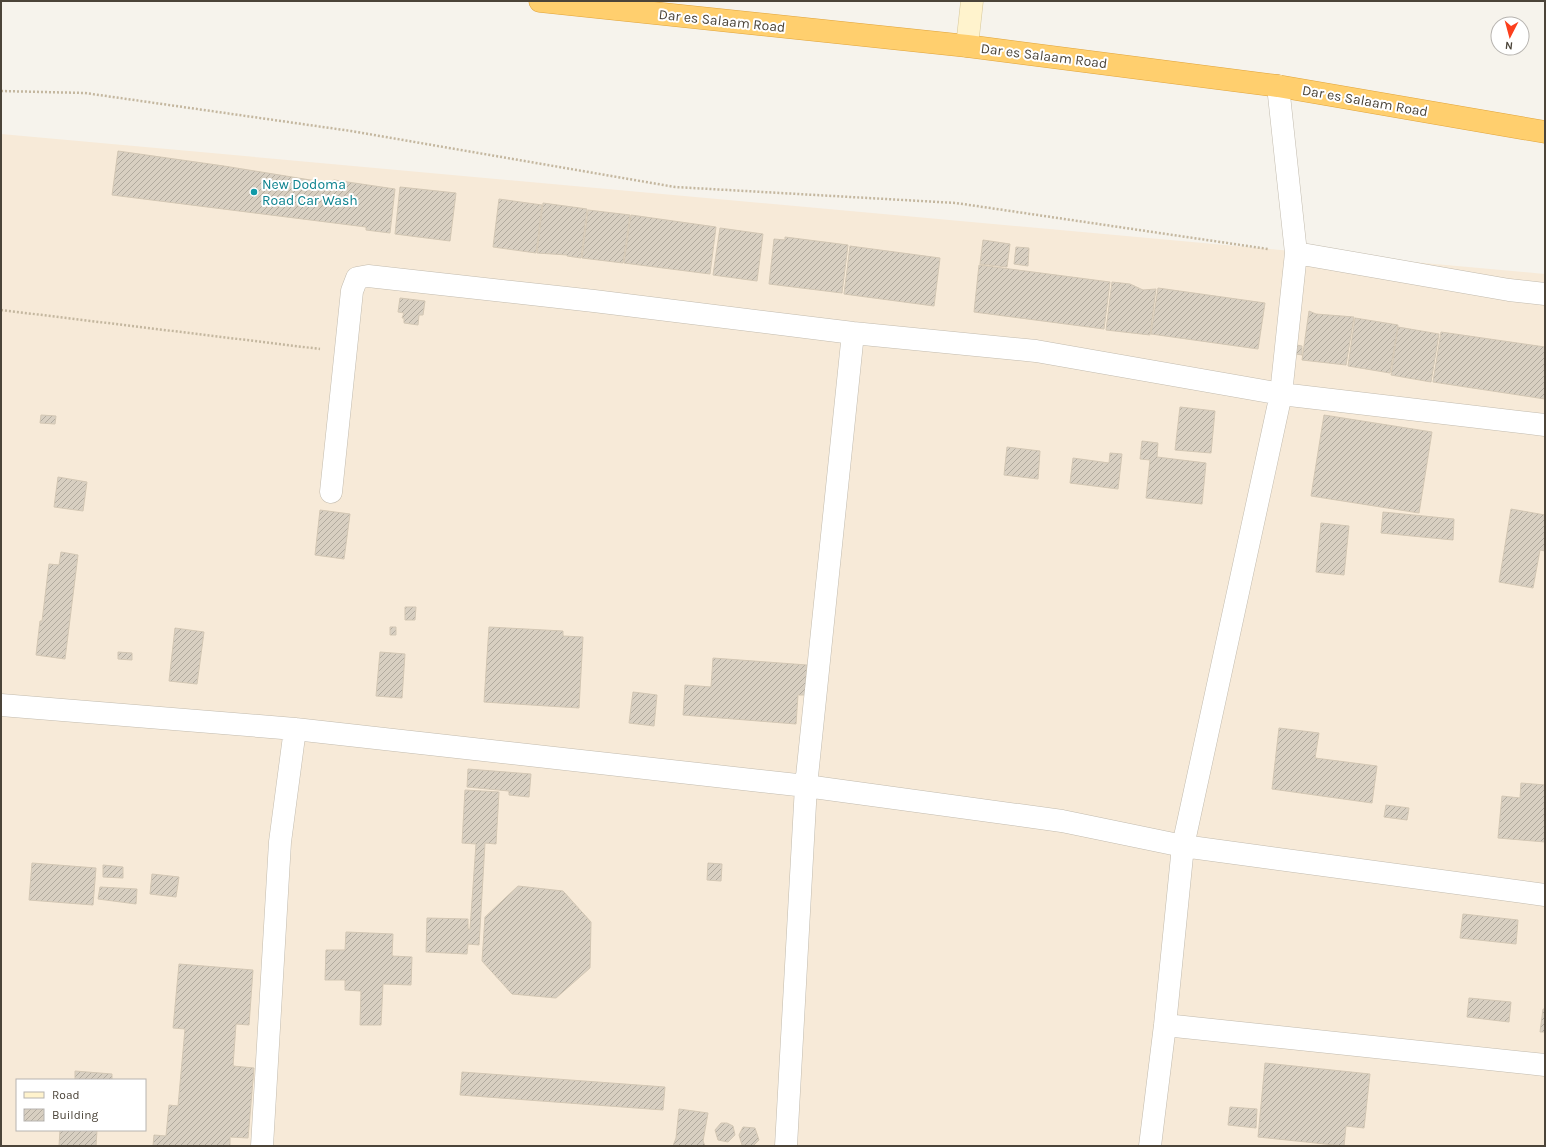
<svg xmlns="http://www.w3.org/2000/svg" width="1546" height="1147" font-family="Karla,sans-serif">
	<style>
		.commercial { fill: #f7ead8; fill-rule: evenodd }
		.building { fill: url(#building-hatch); stroke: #d3c7b4 }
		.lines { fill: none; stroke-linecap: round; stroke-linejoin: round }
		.street-casing { stroke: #c2bbae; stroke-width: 23 }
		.secondary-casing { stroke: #d6c79b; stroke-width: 23 }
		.highway-casing { stroke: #e0a43c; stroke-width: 23 }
		.path { stroke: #c4b79f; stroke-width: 2.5; stroke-dasharray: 2 2; stroke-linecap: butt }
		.street { stroke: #fff; stroke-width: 22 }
		.secondary { stroke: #fff3cd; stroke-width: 22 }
		.highway { stroke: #ffcf6e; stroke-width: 22 }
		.culture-dot { fill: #0f9aa8; stroke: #fff; stroke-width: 1.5 }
		.labels { text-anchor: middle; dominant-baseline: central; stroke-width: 4; stroke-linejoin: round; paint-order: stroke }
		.street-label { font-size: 14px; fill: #4b4439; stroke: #fff }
		.culture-label { font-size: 14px; fill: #0d838f; stroke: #fff; text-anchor: start }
	</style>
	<defs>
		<pattern id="building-hatch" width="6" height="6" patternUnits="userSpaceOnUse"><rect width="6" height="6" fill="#d8cfc1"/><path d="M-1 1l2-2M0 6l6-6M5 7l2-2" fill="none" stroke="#b1aa9e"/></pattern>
	</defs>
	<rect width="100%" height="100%" fill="#f6f3ec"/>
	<!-- commercial -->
	<path class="commercial" d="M1,134L1545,274V1146H1ZM17,1080H145V1130H17Z"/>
	<!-- building -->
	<path class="building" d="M118,151L224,166L329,183L334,180L395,189L390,233L366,230V227L112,195Z
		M400,187L456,193L450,241L395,234Z
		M499,199L542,205L536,253L493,247Z
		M543,203L587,209L581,258L567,256V255L537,253Z
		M588,210L630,215L623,263L582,258Z
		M631,215L716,227L710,274L624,263Z
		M720,228L763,234L757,281L713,275Z
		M785,237L848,245L842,293L769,284L774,239L785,240Z
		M983,240L1010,244L1007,267L980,264Z
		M850,246L940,258L934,306L844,294Z
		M1016,247L1029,248L1028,266L1014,264Z
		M979,265L1110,282L1104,329L974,312Z
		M1112,282L1130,284L1143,290L1156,289L1150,335L1106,330Z
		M1158,288L1265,303L1258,349L1151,334Z
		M400,298L425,301L423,315H419L418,325L404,323V318H402L404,313L398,312Z
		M1309,311L1316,314L1354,317L1346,365L1302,360Z
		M1355,318L1398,325L1390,373L1348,366Z
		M1398,327L1439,334L1431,382L1391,375Z
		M1441,332L1545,347V399L1433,382Z
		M1291,344L1302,346V355L1290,353Z
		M1180,407L1215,411L1211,453L1175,450Z
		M41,415L56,416L55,424L40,423Z
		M1324,415L1432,432L1419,513L1311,496Z
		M1142,441L1158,443L1157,457L1206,463L1202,504L1146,498L1150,460L1140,459Z
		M1007,447L1040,451L1038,479L1004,475Z
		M1110,453L1122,454L1118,489L1070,483L1073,458L1109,463Z
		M58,477L87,482L83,511L54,507Z
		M1511,509L1545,515V551L1540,550L1533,588L1499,582Z
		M320,510L350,514L344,559L315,555Z
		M1383,512L1454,519L1453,540L1381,533Z
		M1321,523L1349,526L1344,575L1316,572Z
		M61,552L78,555L65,659L36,655L40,621H42L49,564L59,565Z
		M405,607H416L415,620H405Z
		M390,627H396V635H390Z
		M489,627L563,631V636L583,637L579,708L484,702Z
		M175,628L204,632L197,684L169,681Z
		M118,652L132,653V660L118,659Z
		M380,652L405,654L402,698L376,696Z
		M713,658L807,665L805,695H798L796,724L683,715L685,685L711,687Z
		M633,692L657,695L654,726L629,723Z
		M1279,728L1319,733L1315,758L1377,766L1372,803L1272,789Z
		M468,769L531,774L529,797L509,795V791L467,787Z
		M1521,783L1545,785V842L1498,838L1502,796L1520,798Z
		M465,790L499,792L496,844L485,843L479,945L468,944L467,954L426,952L427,918L468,919V929H470L476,844L462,843Z
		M1386,805L1409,808L1407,820L1384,817Z
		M32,863L96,868L93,905L29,900Z
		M708,863L722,864L721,881L707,880Z
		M103,865L123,867V878L103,877Z
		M152,874L179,877L176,897L150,894Z
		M518,886L563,891L591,922L590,968L556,998L512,994L482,961L485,917Z
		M100,887L137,889L136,904L98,899Z
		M1463,914L1518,920L1516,944L1460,938Z
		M346,932L393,934L392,956L412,957L411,985L383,984L381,1025H360L361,991L345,990V980H325L326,950H345Z
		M179,964L253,970L249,1025L236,1024L233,1066L254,1068L248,1138L230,1137V1146H153L154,1135L166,1136L169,1105L178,1106L185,1029L173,1028Z
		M1469,998L1511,1002L1509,1022L1467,1017Z
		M1543,1009H1545V1032H1540Z
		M1265,1063L1370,1074L1364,1128L1346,1126L1344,1146L1258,1137Z
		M75,1071L112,1074V1080H75Z
		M462,1072L665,1087L663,1110L460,1095Z
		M1230,1107L1257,1109L1256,1128L1228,1125Z
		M679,1109L708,1113L703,1141L705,1146H673L676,1138Z
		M721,1123H727L733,1126L735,1135L728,1142L718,1140L715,1130Z
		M743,1127L755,1128L759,1140L753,1146L742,1145L739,1135Z
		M60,1130H97L96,1146H59Z"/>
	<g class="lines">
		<!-- street casing -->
		<g class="street-casing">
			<path id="street" d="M1296,253L1509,290L1545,294
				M331,492L352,291L357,278L368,276L594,301L853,333L1036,351L1281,394L1545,425
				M1,705L295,729L806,786L1062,821L1183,846L1545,895
				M1165,1025L1545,1065
				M262,1146L280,842L295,729
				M786,1146L806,786L853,333
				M1150,1146L1165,1025L1183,846L1281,394L1296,253L1278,86"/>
		</g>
		<!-- secondary casing -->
		<g class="secondary-casing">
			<path id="secondary" d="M967,46L972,1"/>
		</g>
		<!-- highway casing -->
		<g class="highway-casing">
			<path id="highway" d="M540,1L967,46L1278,86L1545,132"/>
		</g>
		<!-- path -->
		<path class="path" d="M1,91L85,93L351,131L675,187L956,203L1268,249
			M1,310L320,349"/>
		<!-- street -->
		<use href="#street" class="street"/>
		<!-- secondary -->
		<use href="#secondary" class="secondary"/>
		<!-- highway -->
		<use href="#highway" class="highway"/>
	</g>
	<!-- markers -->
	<circle class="culture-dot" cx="254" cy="192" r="4"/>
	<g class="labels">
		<!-- street labels -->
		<g class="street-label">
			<text transform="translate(722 21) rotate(6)">Dar es Salaam Road</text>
			<text transform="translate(1044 56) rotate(7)">Dar es Salaam Road</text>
			<text transform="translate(1365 101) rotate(10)">Dar es Salaam Road</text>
		</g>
		<!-- culture labels -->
		<g class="culture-label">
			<text x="262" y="184">New Dodoma<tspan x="262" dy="16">Road Car Wash</tspan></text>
		</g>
	</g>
	<!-- border -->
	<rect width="1546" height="1147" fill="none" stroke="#4b4439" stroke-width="4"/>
	<!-- legend -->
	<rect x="16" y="1079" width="130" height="52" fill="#ffffff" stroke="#b7b4b0"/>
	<rect x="24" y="1092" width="20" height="6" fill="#fff3cd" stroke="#b7b4b0"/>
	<text x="52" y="1099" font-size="12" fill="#4b4439">Road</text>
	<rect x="24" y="1109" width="20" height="12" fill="url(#building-hatch)" stroke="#b7b4b0"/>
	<text x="52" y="1119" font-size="12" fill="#4b4439">Building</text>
	<!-- north arrow -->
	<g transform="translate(1510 36) rotate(186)"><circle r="19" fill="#ffffff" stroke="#b7b4b0"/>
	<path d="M0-3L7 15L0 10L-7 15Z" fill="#fc3f1d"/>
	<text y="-6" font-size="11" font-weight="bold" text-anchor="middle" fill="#4b4439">N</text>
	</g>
</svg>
